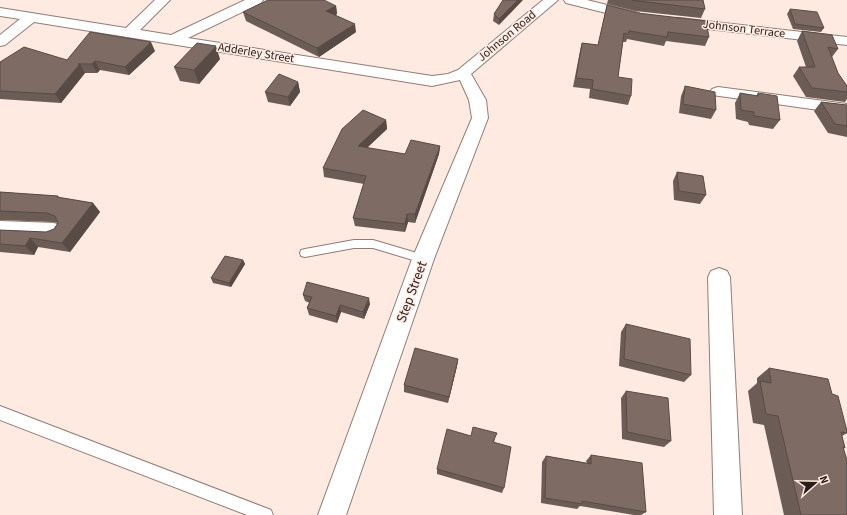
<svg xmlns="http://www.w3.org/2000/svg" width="847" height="515" font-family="'Source Sans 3',sans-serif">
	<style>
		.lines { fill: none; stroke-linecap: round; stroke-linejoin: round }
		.service-casing { stroke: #907d76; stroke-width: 2 }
		.minor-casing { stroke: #907d76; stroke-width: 2 }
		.service { fill: #fff; fill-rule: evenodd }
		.minor { fill: #fff; fill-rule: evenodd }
		.wall { fill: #6c5c56 }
		.shaded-wall { fill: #584b46 }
		.building { fill: #7d6b64; stroke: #584b46 }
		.labels { text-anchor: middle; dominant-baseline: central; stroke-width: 3; stroke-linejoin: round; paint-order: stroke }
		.far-street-label { font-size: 12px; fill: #261f1c; stroke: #ffeae2 }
		.street-label { font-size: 14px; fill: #261f1c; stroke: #ffeae2 }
	</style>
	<rect width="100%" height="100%" fill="#ffeae2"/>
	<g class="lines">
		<!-- service casing -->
		<g class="service-casing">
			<path id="service" d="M354,240H373L427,256L429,259L427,262L423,263L373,248H354L305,257L301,256L300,253L301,250L305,249Z
				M0,406L266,508L271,510L273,515H247L0,420Z"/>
		</g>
		<!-- minor casing -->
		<g class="minor-casing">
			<path id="minor" d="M155,0H170L140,30L171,35L245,0H263L261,3L188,38L432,76L448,74L458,70L543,0H558L471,74L486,100L488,118L434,259L346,515H318L412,259L472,118L469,100L460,80L432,86L34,22L5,45L0,46V35L20,19L0,16V8L126,28Z
				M564,0H587L639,13L641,16L639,19L634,20L566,3Z
				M679,18L847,37V45L674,25L672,22L674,19Z
				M718,87L847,104V114L712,95L710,92L712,89Z
				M0,221L54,223L61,226L64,231L61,236L54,239L0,237Z
				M719,268L727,271L730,277L742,515H714L708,277L711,271Z"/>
		</g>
		<!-- service -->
		<use href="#service" class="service"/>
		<!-- minor -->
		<use href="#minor" class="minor"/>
	</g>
	<!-- wall -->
	<path class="wall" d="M503,0L499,25L493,21L494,14Z
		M608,0H703L705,9L701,18L635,11L607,4Z
		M607,5L709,37L705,46L666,41L664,46L627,39L626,42H623L618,77L631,96L628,105L589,98L590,89L573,87L580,51L582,43L598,45Z
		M336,6L337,14L335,15L356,32L319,57L246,21L243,12Z
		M790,9L824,28L821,32L793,29L787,14Z
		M802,31L838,49L832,57L838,73L847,86V99L845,102L806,97L793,76L799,67H806L797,41Z
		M155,51L129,75L100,70L97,73H84H85L61,103L0,99V62L67,60Z
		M220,59L199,84L180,81L174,67Z
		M298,82L300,92L290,106L268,102L265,92Z
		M685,86L716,110L711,119L679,113L681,96Z
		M740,93L756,96L758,93L780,120L773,129L749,125L748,122L736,119L735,103Z
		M821,102L847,105V137L828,133L814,111Z
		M386,120L387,129L367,148L405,154L440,146L439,154L415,223L408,222L405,232L355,226L353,218L364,184L324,177L323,168Z
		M677,172L706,195L700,204L674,200L673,181Z
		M0,192L58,196L60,198L93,203L100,212L70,252L38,247L34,255L0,252V230L46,232L54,229L58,223L54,222L0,220Z
		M243,260L245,264L231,287L213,283L211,278Z
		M303,295L370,304L364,319L341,312L337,323L309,315L307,308L310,303L305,301Z
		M626,324L691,375L684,382L619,366L621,332Z
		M458,359L457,366L448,403L404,392V385Z
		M769,368L832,394L847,431V433L842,436L845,448H843L847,515H784L764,425L753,423L748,391L757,383V378Z
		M626,391L671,441L664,447L622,439L621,398Z
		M471,436L495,439L494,442L504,488L502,493L437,474V469Z
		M591,455L646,512L641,515H634L580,506L577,509L541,503L542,462L546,456L587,463L586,461Z"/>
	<!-- shaded-wall -->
	<path class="shaded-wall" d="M518,0H523L499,25V19Z
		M336,6L337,14L327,20L326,11Z
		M355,24L356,32L319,57L317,48Z
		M151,42L155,51L129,75L125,67Z
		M216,46L220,59L199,84L194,70Z
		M95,61L100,70L97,73L92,64Z
		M80,64L85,73L61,103L55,94Z
		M298,82L300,92L290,106L288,97Z
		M386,120L387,129L359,155L358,146Z
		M440,146L439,154L415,223V214Z
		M93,203L100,212L70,252L62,243Z
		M407,214L408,222L405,232V224Z
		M30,238L38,247L34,255L25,246Z
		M243,260L245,264L231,287L229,283Z
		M369,298L370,304L364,319L363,312Z
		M340,305L341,312L337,323L336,316Z
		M458,359L457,366L448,403L449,397Z"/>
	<!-- building -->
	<path class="building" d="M268,0H324L336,6L326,11L355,24L317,48L243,12Z
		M503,0H518L499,19L494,14Z
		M632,0H703L705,9L638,1Z
		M607,5L638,13L706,21L709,37L668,32L667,37L629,31L628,34L624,33L618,77L632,79L631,96L592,89L593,80L576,78L582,43L598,45Z
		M790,9L817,12L824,28L795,24Z
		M802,31L832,35L838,49L828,47L838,73L847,86V92L812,88L799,67H815Z
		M90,32L151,42L125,67L95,61L92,64H78H80L55,94L0,91V62L24,47L67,60Z
		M197,43L216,46L194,70L174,67Z
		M279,74L298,82L288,97L265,92Z
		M685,86L715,92L716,110L683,104Z
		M740,93L758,96V93L777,96L780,120L754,116V112L741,110Z
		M821,102L847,105V126L835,124Z
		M363,110L386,120L358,146L405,154L411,140L440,146L415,214H407L405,224L353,218L366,176L323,168L342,129Z
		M677,172L703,176L706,195L679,191Z
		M0,192L58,196L57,197L93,203L62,243L30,238L25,246L0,244V230L46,232L54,229L58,223L55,216L47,213L0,211Z
		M225,256L243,260L229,283L211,278Z
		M307,282L369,298L363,312L340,305L336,316L307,308L312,297L303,295Z
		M626,324L690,339L691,375L624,359Z
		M415,348L458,359L449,397L404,385Z
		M769,368L828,379L832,394L838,396L847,431V433L841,432L845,448L843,447L847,460V515H801L778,416L766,414L760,381L771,383Z
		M626,391L668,398L671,441L627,432Z
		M473,427L497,433L493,442L511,447L504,488L437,469L447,429L471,436Z
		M591,455L642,463L646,512L582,501V504L545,498L546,456L591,464Z"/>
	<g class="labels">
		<!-- far-street labels -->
		<g class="far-street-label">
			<text transform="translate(744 29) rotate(7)">Johnson Terrace</text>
			<text transform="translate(507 36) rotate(-40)">Johnson Road</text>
			<text transform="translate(256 53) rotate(9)">Adderley Street</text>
		</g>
		<!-- street labels -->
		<g class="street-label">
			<text transform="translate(412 292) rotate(-70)">Step Street</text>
		</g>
	</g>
	<!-- north arrow -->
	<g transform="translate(815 483) rotate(70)" stroke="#ffeae2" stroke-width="3" paint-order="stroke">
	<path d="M0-3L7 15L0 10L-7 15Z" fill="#261f1c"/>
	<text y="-6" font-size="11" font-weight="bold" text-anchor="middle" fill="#261f1c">N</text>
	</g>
</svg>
